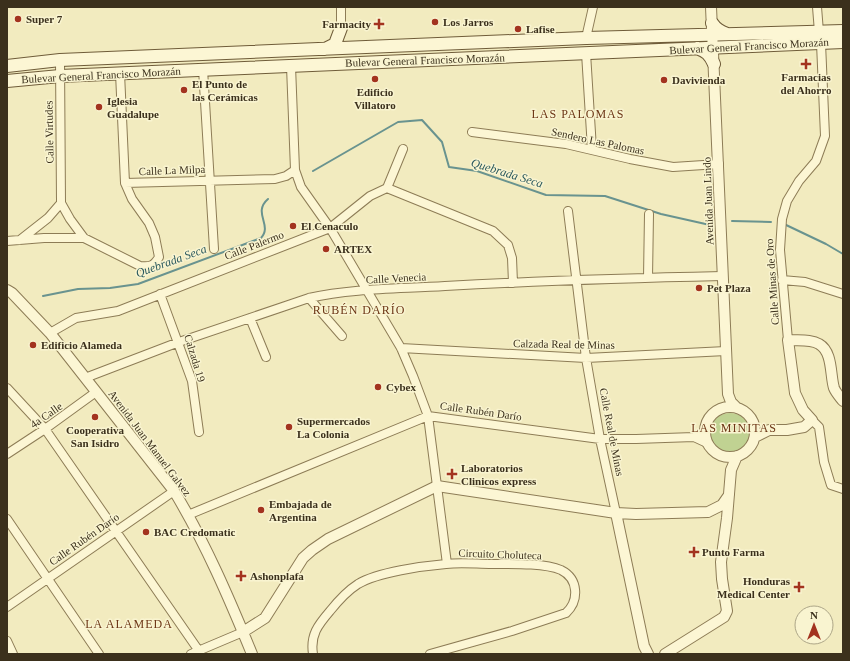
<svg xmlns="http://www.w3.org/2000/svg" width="850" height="661" font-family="Georgia,serif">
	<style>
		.green { fill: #c0d292 }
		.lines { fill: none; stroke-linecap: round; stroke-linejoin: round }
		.stream { stroke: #69938f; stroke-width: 2 }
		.minor-casing { stroke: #8d7c56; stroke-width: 10 }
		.tertiary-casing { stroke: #8d7c56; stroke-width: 12 }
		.secondary-casing { stroke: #6f5c39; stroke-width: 14 }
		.minor { stroke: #fcf6d4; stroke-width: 8 }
		.tertiary { stroke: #fcf6d4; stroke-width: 10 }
		.secondary { stroke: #fcf6d4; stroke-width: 12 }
		.poi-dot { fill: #a3331f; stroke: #f9f4d0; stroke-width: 1.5 }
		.labels { text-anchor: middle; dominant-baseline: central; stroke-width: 3; stroke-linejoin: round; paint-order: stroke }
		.poi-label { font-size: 11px; font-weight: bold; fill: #3b301c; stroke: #f9f4d0; text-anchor: start }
		.street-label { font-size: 11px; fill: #3b301c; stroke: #f9f4d0 }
		.neighbourhood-label { font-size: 12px; letter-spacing: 1px; fill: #6c3616; stroke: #f9f4d0 }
		.water-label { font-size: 12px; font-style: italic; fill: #29585d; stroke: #f9f4d0 }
	</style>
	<rect width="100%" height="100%" fill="#f2ebbf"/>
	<!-- green -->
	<path class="green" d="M710 433a20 20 0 1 1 40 0a20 20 0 1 1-40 0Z"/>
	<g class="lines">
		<!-- stream -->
		<path class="stream" d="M313,171L398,122L422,120L442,142L449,167L477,171L546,195L605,196L661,214L710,225
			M732,221L771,222
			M784,224L826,244L843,254
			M43,296L78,289L110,288L138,284L261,238C273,225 252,213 268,199"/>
		<!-- minor casing -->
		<g class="minor-casing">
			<path id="minor" d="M341,7V32
				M817,7L819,32
				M586,38L593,7
				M586,53L592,149
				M60,60L61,203L70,219L84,238
				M291,66L295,170L301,187L330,228L401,348L413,376L428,416L447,564
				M203,69L214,249
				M472,132L566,144L630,159L673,167L719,164
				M125,183L275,179L286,176L295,170
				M387,188L403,149
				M568,211L586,358L600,439L616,513
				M20,240L48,218L61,203
				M7,241L44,238H84L140,266C150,267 154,266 159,257L155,237L149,223L132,199L125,183L120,73
				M648,278L649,214
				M782,280L805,282L843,294
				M160,294L192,381L199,432
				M309,298L342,336
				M250,318L266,357
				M50,333L76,318L118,311L330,228L370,196L387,188L493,231L508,245L512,258L513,283
				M788,340L780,250L782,219L787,201L799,181L816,161L825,136L821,43
				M401,348L586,358L726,351
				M85,378L179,342L309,298C353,288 400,289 445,286C538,281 630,278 722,276
				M7,388L45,429L199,651L200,654
				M812,420L819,427L824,462L831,485L843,489
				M694,437L700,435L705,430
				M7,454L45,429L96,392
				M188,515L428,416L600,439H636L694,437L707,443
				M7,519L99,654
				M7,607L174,491
				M7,641L13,654
				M191,654L243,632
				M313,654C310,635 318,625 330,611C338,601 347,591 358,584C378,572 423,566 446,564C461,562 477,564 492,564C511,564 544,563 561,570C579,579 579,601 566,613L512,631L430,654"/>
		</g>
		<!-- tertiary casing -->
		<g class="tertiary-casing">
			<path id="tertiary" d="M711,7L728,394L731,402L737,408
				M7,290L12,293L50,333L174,491C205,542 229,598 252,654
				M705 432a25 25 0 1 1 50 0a25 25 0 1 1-50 0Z
				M755,437L769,430H787L804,427L812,420L803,410L795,393L788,340C798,341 811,339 819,344C833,352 830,375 834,388C836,393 840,397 843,401
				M616,513L644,646L648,654
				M243,632L265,618L303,558L312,550L328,539L437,486L616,513L636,514L708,512L722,505L729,495
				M665,654L724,617L727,611L722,579L721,562L727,518L731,470L737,456"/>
		</g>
		<!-- secondary casing -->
		<g class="secondary-casing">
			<path id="secondary" d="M712,23C716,29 720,31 727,34
				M697,48C706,51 710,55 714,64
				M325,49L335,44L341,28
				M7,66L60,60L342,48L586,38L843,31
				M7,81L60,76L843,42"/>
		</g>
		<!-- minor -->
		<use href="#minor" class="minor"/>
		<!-- tertiary -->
		<use href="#tertiary" class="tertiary"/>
		<!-- secondary -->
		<use href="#secondary" class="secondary"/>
	</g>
	<!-- markers -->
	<g class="poi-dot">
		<circle cx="18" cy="19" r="4"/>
		<circle cx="435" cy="22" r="4"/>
		<path d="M377 18h4v4h4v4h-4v4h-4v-4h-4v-4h4z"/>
		<circle cx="518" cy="29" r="4"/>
		<path d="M804 58h4v4h4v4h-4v4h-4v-4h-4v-4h4z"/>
		<circle cx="375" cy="79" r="4"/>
		<circle cx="664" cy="80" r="4"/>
		<circle cx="184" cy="90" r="4"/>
		<circle cx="99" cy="107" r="4"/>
		<circle cx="293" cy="226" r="4"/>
		<circle cx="326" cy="249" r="4"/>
		<circle cx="699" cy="288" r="4"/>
		<circle cx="33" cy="345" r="4"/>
		<circle cx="378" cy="387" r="4"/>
		<circle cx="95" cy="417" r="4"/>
		<circle cx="289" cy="427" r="4"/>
		<path d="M450 468h4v4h4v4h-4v4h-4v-4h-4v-4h4z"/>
		<circle cx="261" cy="510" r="4"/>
		<circle cx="146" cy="532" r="4"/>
		<path d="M692 546h4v4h4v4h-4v4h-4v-4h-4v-4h4z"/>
		<path d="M239 570h4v4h4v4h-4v4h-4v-4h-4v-4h4z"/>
		<path d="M797 581h4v4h4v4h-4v4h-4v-4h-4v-4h4z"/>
	</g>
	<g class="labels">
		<!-- poi labels -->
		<g class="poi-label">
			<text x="26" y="19">Super 7</text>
			<text x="443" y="22">Los Jarros</text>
			<text x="371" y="24" text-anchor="end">Farmacity</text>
			<text x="526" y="29">Lafise</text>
			<text x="806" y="77" text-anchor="middle">Farmacias<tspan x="806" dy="13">del Ahorro</tspan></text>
			<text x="672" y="80">Davivienda</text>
			<text x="192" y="84">El Punto de<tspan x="192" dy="13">las Cerámicas</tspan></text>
			<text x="375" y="92" text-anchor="middle">Edificio<tspan x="375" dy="13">Villatoro</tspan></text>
			<text x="107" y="101">Iglesia<tspan x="107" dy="13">Guadalupe</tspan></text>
			<text x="301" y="226">El Cenaculo</text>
			<text x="334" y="249">ARTEX</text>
			<text x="707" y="288">Pet Plaza</text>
			<text x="41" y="345">Edificio Alameda</text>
			<text x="386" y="387">Cybex</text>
			<text x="297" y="421">Supermercados<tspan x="297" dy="13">La Colonia</tspan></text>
			<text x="95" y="430" text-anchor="middle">Cooperativa<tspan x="95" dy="13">San Isidro</tspan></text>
			<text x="461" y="468">Laboratorios<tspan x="461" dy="13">Clinicos express</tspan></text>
			<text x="269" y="504">Embajada de<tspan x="269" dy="13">Argentina</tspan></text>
			<text x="154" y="532">BAC Credomatic</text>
			<text x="702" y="552">Punto Farma</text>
			<text x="250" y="576">Ashonplafa</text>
			<text x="790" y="581" text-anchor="end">Honduras<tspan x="790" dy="13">Medical Center</tspan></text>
		</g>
		<!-- street labels -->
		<g class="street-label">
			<text transform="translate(749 46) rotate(-3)">Bulevar General Francisco Morazán</text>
			<text transform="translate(425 60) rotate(-2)">Bulevar General Francisco Morazán</text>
			<text transform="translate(101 75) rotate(-3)">Bulevar General Francisco Morazán</text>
			<text transform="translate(49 132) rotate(-91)">Calle Virtudes</text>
			<text transform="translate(598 141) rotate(12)">Sendero Las Palomas</text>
			<text transform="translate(172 170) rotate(-2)">Calle La Milpa</text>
			<text transform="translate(708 201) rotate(-92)">Avenida Juan Lindo</text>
			<text transform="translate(254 245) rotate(-21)">Calle Palermo</text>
			<text transform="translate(396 278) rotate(-3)">Calle Venecia</text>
			<text transform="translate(772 282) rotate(-94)">Calle Minas de Oro</text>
			<text transform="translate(564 344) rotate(1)">Calzada Real de Minas</text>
			<text transform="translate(195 358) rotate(73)">Calzada 19</text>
			<text transform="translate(481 411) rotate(8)">Calle Rubén Darío</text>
			<text transform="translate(46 415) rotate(-35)">4a Calle</text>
			<text transform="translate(612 432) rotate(79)">Calle Real de Minas</text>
			<text transform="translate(150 443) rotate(53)">Avenida Juan Manuel Galvez</text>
			<text transform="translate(84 539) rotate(-35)">Calle Rubén Darío</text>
			<text transform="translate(500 554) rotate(2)">Circuito Choluteca</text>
		</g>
		<!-- neighbourhood labels -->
		<g class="neighbourhood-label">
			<text x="578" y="114">LAS PALOMAS</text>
			<text x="359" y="310">RUBÉN DARÍO</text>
			<text x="734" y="428">LAS MINITAS</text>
			<text x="129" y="624">LA ALAMEDA</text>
		</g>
		<!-- water labels -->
		<g class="water-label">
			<text transform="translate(507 173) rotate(17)">Quebrada Seca</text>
			<text transform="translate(171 261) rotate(-20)">Quebrada Seca</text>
		</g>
	</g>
	<!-- border -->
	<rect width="850" height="661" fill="none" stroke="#3b301c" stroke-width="16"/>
	<!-- north arrow -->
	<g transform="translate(814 625)"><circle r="19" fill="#f9f4d0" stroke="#ada688"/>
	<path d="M0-3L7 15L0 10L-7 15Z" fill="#a3331f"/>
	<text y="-6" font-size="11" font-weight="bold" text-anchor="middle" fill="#3b301c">N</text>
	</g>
</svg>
